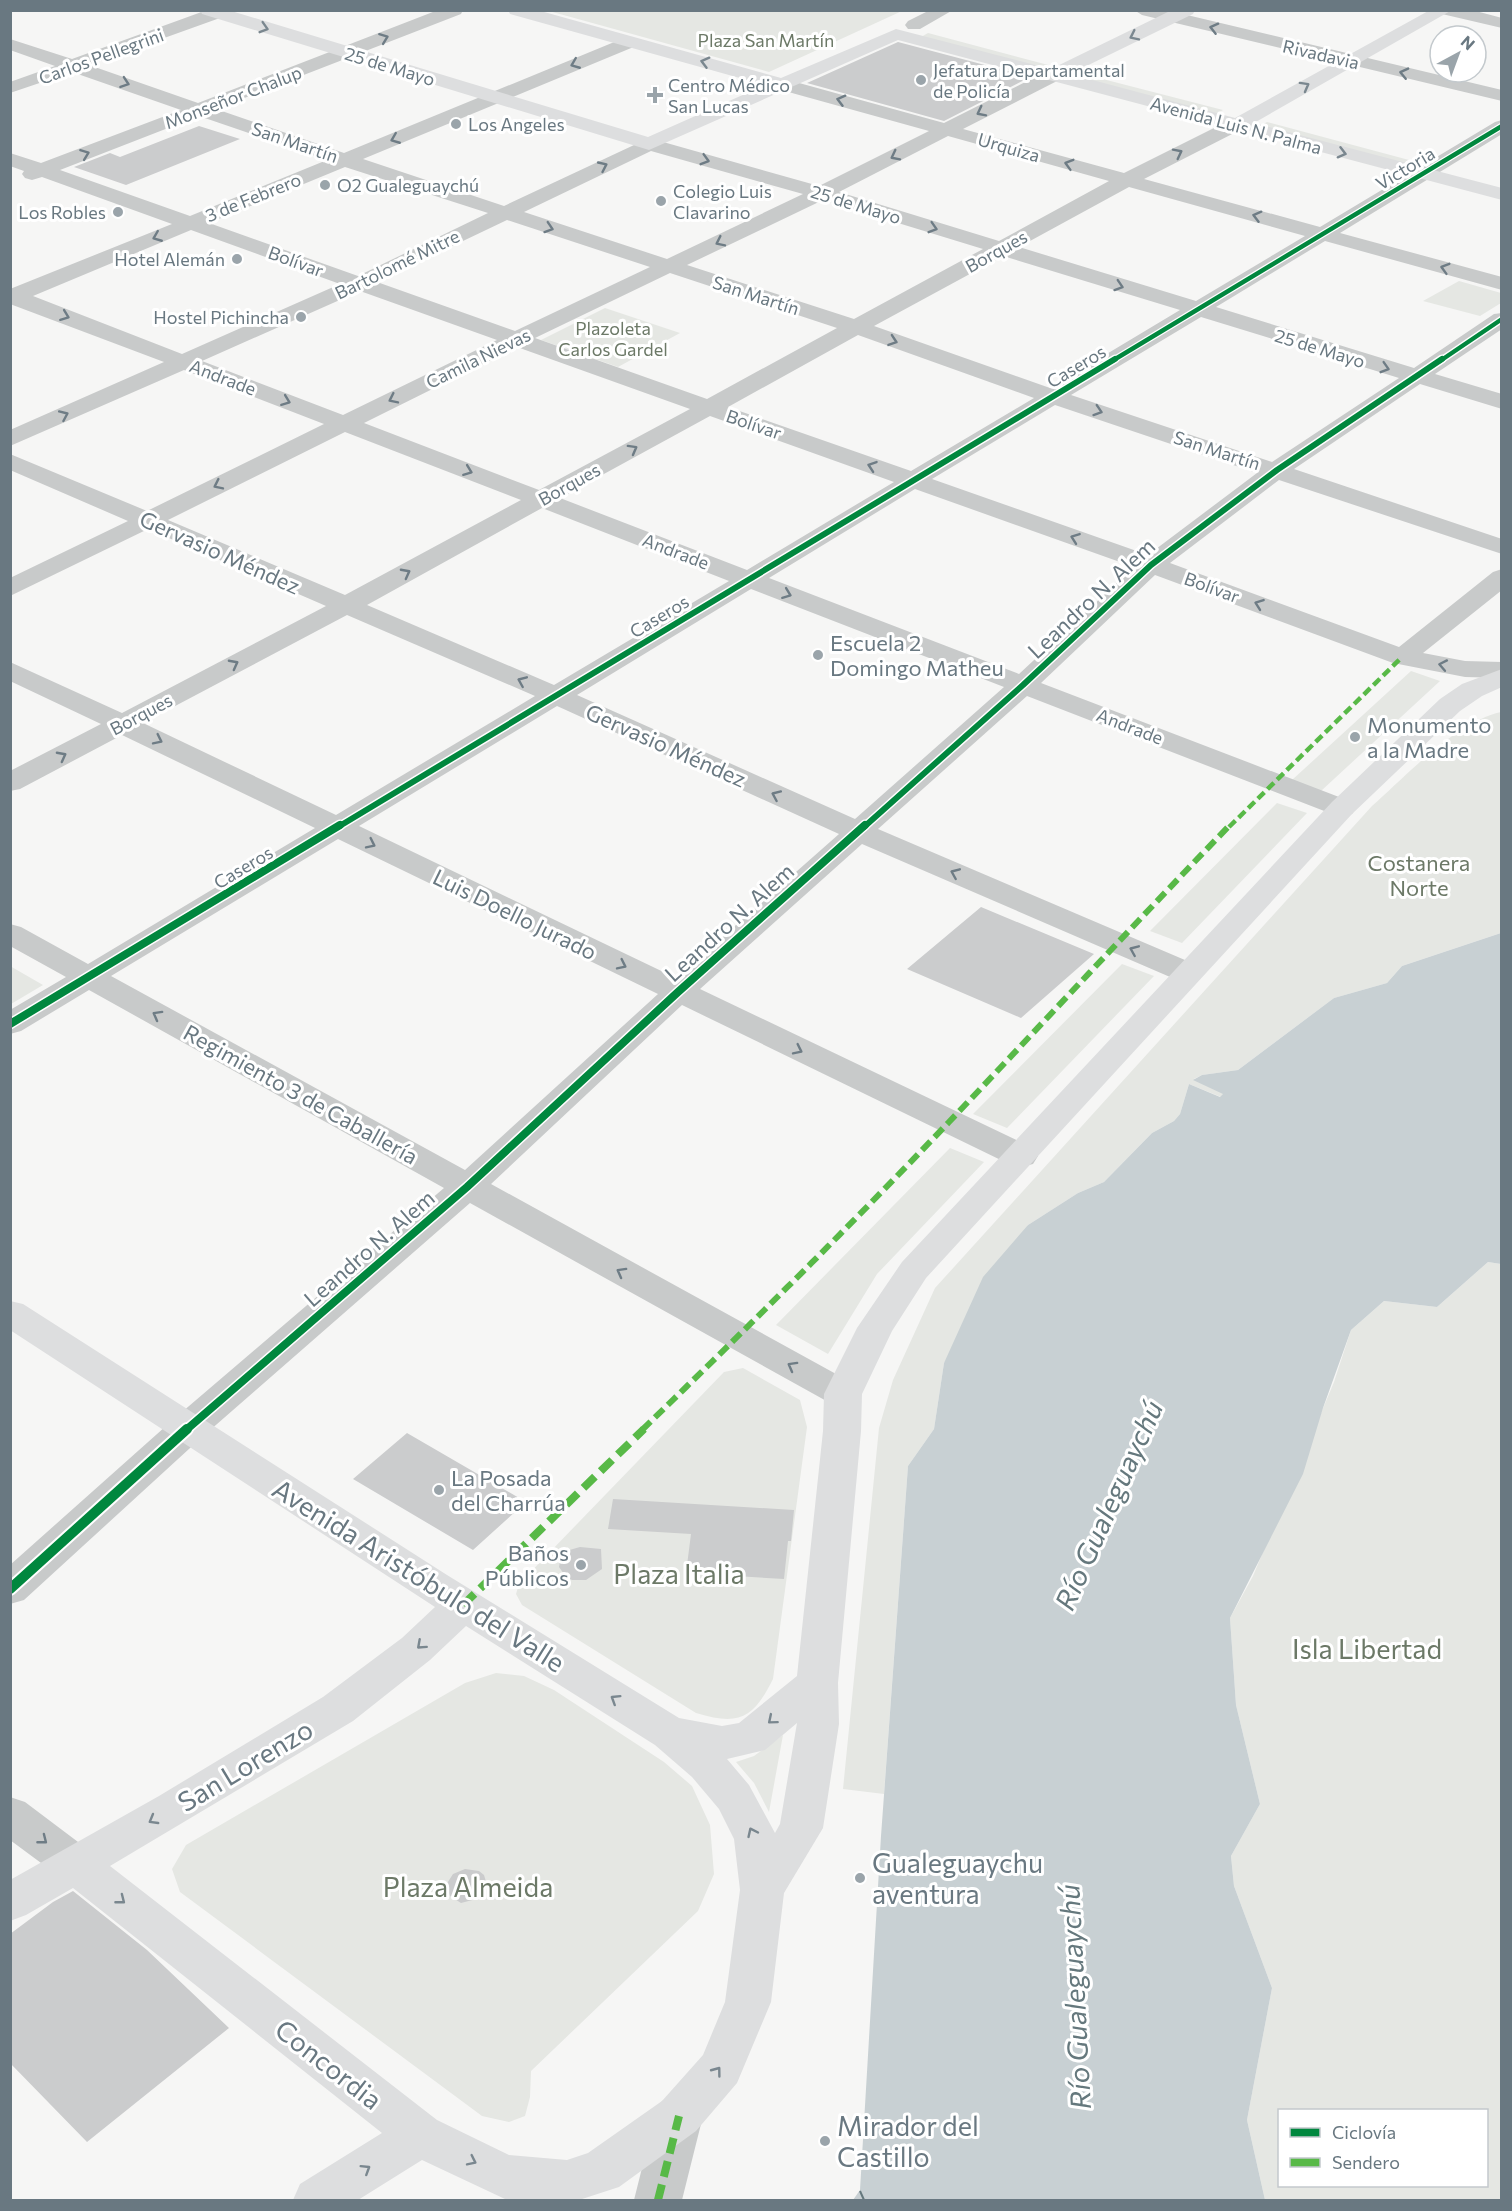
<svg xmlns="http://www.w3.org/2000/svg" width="1512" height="2211" font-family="Commissioner,sans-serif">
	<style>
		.green { fill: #e5e7e3; fill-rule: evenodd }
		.water { fill: #c8d0d3 }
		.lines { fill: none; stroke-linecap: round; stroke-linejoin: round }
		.ferry { stroke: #65787d; stroke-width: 2; stroke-dasharray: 10 8; stroke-linecap: butt }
		.building { fill: #cbcccd }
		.street { fill: #c8caca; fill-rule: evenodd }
		.secondary { fill: #dddedf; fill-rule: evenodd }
		.quiet-far2 { stroke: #58b947; stroke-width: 4.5; stroke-dasharray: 9 4.5; stroke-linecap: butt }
		.quiet-far1 { stroke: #58b947; stroke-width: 6; stroke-dasharray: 12 6; stroke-linecap: butt }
		.quiet { stroke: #58b947; stroke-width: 8; stroke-dasharray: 16 8; stroke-linecap: butt }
		.cycleway-far3-casing { stroke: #fff; stroke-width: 7 }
		.cycleway-far2-casing { stroke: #fff; stroke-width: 9 }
		.cycleway-far1-casing { stroke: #fff; stroke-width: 11 }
		.cycleway-casing { stroke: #fff; stroke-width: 14 }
		.cycleway-far3 { stroke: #00873e; stroke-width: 4.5 }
		.cycleway-far2 { stroke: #00873e; stroke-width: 6 }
		.cycleway-far1 { stroke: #00873e; stroke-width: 8 }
		.cycleway { stroke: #00873e; stroke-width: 10 }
		.oneway { stroke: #7a878f }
		.oneway2 { stroke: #6e7c85 }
		.poi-dot { fill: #9aa4aa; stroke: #fff; stroke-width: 2 }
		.labels { text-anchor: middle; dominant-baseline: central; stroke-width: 6; stroke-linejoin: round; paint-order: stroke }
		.far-park-label { font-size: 18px; fill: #6c7967; stroke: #fff }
		.far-street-label { font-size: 18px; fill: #697881; stroke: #fff }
		.far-poi-label { font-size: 18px; fill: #697881; stroke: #fff; text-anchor: start }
		.street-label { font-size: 22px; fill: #697881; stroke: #fff }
		.poi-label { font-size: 22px; fill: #697881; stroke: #fff; text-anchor: start }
		.park-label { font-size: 22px; fill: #6c7967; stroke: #fff }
		.near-park-label { font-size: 27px; fill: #6c7967; stroke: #fff }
		.near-street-label { font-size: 27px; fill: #697881; stroke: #fff }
		.near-poi-label { font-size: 27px; fill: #697881; stroke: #fff; text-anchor: start }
		.near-water-label { font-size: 28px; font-style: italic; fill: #65787d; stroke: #fff }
	</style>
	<rect width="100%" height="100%" fill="#f6f6f5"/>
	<!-- green -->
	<path class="green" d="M549,11H902L769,72Z
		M928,33L1052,66L1044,69L921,37Z
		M1091,76L1223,110L1216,114L1084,80Z
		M1267,122L1409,160L1402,164L1260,126Z
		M1459,281L1501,293V303L1480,316L1423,301Z
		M605,308L680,333L618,367L541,340Z
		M1411,671L1440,681L1321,791L1292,780Z
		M1501,712V933L1402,966L1387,983L1334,998L1238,1070L1202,1075L1194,1079L1224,1093L1221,1097L1189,1084L1180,1114L1174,1121L1152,1133L1104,1182L1078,1193L1028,1225L944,1363L934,1429L908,1466L884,1794L843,1789L879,1428L893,1380L935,1288L1372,806C1407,775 1456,722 1501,712Z
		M1277,803L1307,813L1182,943L1150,931Z
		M1122,964L1154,976L1007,1128L973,1114Z
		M10,966L43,985L11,1004H10Z
		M950,1148L984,1162L877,1274L828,1354L776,1325Z
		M1488,1262L1501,1264V2200H1265L1247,2120L1272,1988L1234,1886L1231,1856L1260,1804L1236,1705L1230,1618L1253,1576L1334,1382L1351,1330L1384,1301L1437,1307ZM1280,2110H1486V2186H1280Z
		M743,1368L800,1400L807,1427L773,1679C753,1719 739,1726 696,1713L522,1605L516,1594L519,1584L724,1372Z
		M496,1673L524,1676L554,1690L664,1762L692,1786L710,1825L714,1874L698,1911L531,2071L530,2097L525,2116L509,2122L482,2116L180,1892L172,1869L186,1845L465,1683Z
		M783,1735L769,1812L754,1783L736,1762L754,1756Z"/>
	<!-- water -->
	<path class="water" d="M1501,933V1264L1488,1262L1437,1307L1384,1301L1351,1330L1323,1408L1303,1474L1230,1618L1236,1705L1260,1804L1231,1856L1234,1886L1272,1988L1247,2120L1265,2200H853L860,2190L881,1836L908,1466L934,1429L944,1363L983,1277L1028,1225L1078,1193L1104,1182L1152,1133L1174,1121L1180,1114L1189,1084L1220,1097L1223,1094L1193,1080L1202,1075L1238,1070L1334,998L1387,983L1402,966Z"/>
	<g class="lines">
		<!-- ferry -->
		<path class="ferry" d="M860,2191L864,2200"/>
	</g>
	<!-- building -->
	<path class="building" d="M898,42L1030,77L944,121L807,83Z
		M199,126L240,139L126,185L74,167L110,153L120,157Z
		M981,907L1094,954L1021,1018L907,969Z
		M407,1433L526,1502L473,1550L353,1479Z
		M613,1499L794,1510L791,1541H788L784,1579L686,1573L691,1534L608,1529Z
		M580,1547L601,1549L602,1569L586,1580H572L566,1577L559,1567L561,1556L566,1551Z
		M465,1869L479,1871L484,1875L487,1885L480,1898L461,1903L450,1896L446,1885L453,1874Z
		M73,1891L147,1950L229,2028L87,2142L10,2063V1934L53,1902Z"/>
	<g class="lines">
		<!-- street -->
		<path class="street" d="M207,10H233L231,14L89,65L198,103L438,10H463L461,14L216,109L344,153L624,38H636L639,42L636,46L363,159L504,206L649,138L819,186L929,131L774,88L772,84L774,80L781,78L944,123L1045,72H1059L1061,76L1059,80L963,129L1124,173L1228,121H1242L1245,125L1242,129L1144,179L1320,227L1495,122L1502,120V134L1340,233L1502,277V290L1325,241L1216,307L1414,368L1494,314L1502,313V329L1435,374L1502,394V409L1420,384L1294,469L1502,539V554L1279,480L1170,563L1399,647L1493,572L1502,569V590L1423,653L1465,661L1502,662V678L1465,677L1393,663L1155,575L1041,683L1352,802L1356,808L1352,814L1342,817L1332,814L1027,696L878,829L1199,966L1204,973L1199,980L1188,982L1177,980L862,844L700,989L1033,1148L1038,1156L1033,1164L1021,1167L1009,1164L682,1005L491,1184L856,1385L862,1394L856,1403L843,1407L830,1403L470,1203L201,1438L24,1600L10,1604V1565L175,1418L444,1188L89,990L21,1031L10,1034V1010L66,977L10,946V924L21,927L88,964L315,828L122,735L20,789L10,791V771L101,724L10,681V662L122,713L326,606L148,529L10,596V578L128,521L10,470V454L147,511L324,424L184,370L10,446V430L164,362L10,304V289L172,224L42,177L32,180L25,178L22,174L24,171L10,166V153L41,163L181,110L72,72L10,93V82L55,66L10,50V39L72,59ZM199,116L327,160L190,216L60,170ZM948,136L1109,181L999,241L839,192ZM651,151L803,194L667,259L524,212ZM345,167L488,213L358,276L209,223ZM1129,187L1305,236L1196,301L1019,247ZM823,200L983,249L854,319L687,265ZM507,220L650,267L515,331L377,282ZM191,230L340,284L182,354L33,296ZM1003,256L1180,310L1050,388L874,326ZM670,273L837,328L707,399L535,338ZM360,291L497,340L343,415L202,361ZM1201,317L1399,378L1272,462L1071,395ZM858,335L1034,398L911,471L728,407ZM517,347L690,409L539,490L364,423ZM1055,405L1257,473L1148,555L932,479ZM710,416L894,482L747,570L560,498ZM345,432L521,500L345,595L168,520ZM915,489L1134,567L1019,674L769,578ZM542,508L729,581L554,685L367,605ZM751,589L1004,687L855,819L577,695ZM347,615L535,696L336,815L143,723ZM557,706L839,834L676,978L359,826ZM338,839L658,994L465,1170L111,976Z
			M930,10H953L920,29H908L905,25L908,21Z
			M1134,10H1166L1502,90V101L1142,15Z
			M1440,10H1472L1502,18V28L1442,14Z
			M10,1797L25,1802L90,1851L97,1864L90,1877L75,1882L60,1877L10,1840Z
			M679,2095L696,2101L703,2116L682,2200H634L655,2116L662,2101Z"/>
		<!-- secondary -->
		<path class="secondary" d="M200,10H228L648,137L765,85L510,14L508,10H537L781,78L896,29L1051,69L1172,10H1195L1193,14L1070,74L1235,118L1430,10H1452L1254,123L1502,188V200L898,40L649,150L202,14Z
			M1502,669V687L1482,696L1460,711L1352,814L926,1278L892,1331L862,1394L861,1431L838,1683L839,1724L823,1828L784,1893L771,2002L737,2083L696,2131L619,2187L579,2200L505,2199L422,2160L358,2200H293L300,2184L382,2133L73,1888L26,1915L10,1921V1880L159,1796L323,1697L402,1638L435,1607L10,1330V1301L23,1304L447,1575L679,1718L722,1726L739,1723L797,1676L823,1431L824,1394L857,1328L902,1262L1332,802L1440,699L1462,684ZM466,1626L655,1745L692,1777L719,1809L734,1839L740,1890L725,2002L703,2055L662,2101L588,2153L567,2160L509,2155L437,2120L110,1866L353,1721L430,1660ZM797,1723L780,1824L775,1833L749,1785L727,1759L765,1750Z"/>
		<!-- quiet-far2 -->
		<path class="quiet-far2" d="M1229,827L1402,657"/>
		<!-- quiet-far1 -->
		<path class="quiet-far1" d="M642,1430C746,1329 849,1227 949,1122C1043,1023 1135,923 1230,825"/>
		<!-- quiet -->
		<path class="quiet" d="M463,1605L644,1429
			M658,2200L679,2116"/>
		<!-- cycleway-far3 casing -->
		<g class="cycleway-far3-casing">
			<path id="cycleway-far3" d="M1112,361L1502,126
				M1440,361L1502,319"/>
		</g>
		<!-- cycleway-far2 casing -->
		<g class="cycleway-far2-casing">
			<path id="cycleway-far2" d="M338,827L1115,359
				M864,827L1023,685L1151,565L1277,470L1442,359"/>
		</g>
		<!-- cycleway-far1 casing -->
		<g class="cycleway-far1-casing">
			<path id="cycleway-far1" d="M10,1024L340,825
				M186,1430L467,1187L678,992L865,825"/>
		</g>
		<!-- cycleway casing -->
		<g class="cycleway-casing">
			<path id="cycleway" d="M10,1589L187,1429"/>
		</g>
		<!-- cycleway-far3 -->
		<use href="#cycleway-far3" class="cycleway-far3"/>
		<!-- cycleway-far2 -->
		<use href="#cycleway-far2" class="cycleway-far2"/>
		<!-- cycleway-far1 -->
		<use href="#cycleway-far1" class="cycleway-far1"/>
		<!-- cycleway -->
		<use href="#cycleway" class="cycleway"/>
	</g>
	<!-- one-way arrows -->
	<defs><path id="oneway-chevron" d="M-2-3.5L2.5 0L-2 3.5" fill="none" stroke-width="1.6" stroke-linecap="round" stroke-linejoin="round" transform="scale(1.5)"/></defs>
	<g class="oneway">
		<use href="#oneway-chevron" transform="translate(264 28) rotate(17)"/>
		<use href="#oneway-chevron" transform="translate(1134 36) rotate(154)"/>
		<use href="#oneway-chevron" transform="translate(705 62) rotate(-165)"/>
		<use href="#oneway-chevron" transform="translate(1305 86) rotate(-29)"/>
		<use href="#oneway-chevron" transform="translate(1342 153) rotate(15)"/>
		<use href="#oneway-chevron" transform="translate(421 1645) rotate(138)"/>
		<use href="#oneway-chevron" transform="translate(615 1699) rotate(-148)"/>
		<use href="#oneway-chevron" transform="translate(772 1720) rotate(140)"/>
		<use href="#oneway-chevron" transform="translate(153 1820) rotate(150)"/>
		<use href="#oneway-chevron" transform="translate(752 1832) rotate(-115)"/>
		<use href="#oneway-chevron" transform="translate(121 1900) rotate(38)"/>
		<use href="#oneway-chevron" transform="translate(717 2071) rotate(-53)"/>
		<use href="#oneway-chevron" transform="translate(472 2161) rotate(26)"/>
		<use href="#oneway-chevron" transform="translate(366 2169) rotate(-32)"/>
	</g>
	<g class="oneway2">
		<use href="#oneway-chevron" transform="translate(1214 28) rotate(-166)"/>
		<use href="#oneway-chevron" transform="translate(384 38) rotate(-21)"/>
		<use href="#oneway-chevron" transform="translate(575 64) rotate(158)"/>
		<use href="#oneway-chevron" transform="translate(1404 73) rotate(-167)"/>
		<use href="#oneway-chevron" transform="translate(125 83) rotate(19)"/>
		<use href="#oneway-chevron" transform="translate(841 100) rotate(-165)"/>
		<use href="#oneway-chevron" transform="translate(981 112) rotate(153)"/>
		<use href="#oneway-chevron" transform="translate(395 139) rotate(158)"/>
		<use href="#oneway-chevron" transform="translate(1178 153) rotate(-27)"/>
		<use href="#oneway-chevron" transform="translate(85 154) rotate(-21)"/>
		<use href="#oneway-chevron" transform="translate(895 156) rotate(153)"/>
		<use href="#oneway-chevron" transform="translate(705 160) rotate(16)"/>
		<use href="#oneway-chevron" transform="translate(1069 164) rotate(-164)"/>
		<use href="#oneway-chevron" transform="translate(603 166) rotate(-25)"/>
		<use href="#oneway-chevron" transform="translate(1257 216) rotate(-165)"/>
		<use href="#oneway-chevron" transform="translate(549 228) rotate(18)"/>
		<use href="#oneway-chevron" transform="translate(933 228) rotate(17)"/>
		<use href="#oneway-chevron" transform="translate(157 237) rotate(158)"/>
		<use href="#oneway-chevron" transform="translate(720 242) rotate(154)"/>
		<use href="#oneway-chevron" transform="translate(1445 268) rotate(-164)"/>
		<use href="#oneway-chevron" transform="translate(1119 286) rotate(18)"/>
		<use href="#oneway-chevron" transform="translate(65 316) rotate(21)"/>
		<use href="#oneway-chevron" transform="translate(893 341) rotate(19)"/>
		<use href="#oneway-chevron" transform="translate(1385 368) rotate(17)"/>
		<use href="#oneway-chevron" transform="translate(393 399) rotate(154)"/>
		<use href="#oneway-chevron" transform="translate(286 401) rotate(21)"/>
		<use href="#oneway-chevron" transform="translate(1098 411) rotate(18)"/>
		<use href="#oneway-chevron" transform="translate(64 415) rotate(-24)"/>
		<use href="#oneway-chevron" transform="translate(633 449) rotate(-29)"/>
		<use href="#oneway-chevron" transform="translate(872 466) rotate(-161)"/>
		<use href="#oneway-chevron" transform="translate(468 471) rotate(21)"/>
		<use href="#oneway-chevron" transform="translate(218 485) rotate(154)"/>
		<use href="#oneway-chevron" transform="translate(1075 538) rotate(-160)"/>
		<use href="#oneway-chevron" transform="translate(406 573) rotate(-28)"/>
		<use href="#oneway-chevron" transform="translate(787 594) rotate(21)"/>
		<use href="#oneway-chevron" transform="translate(1259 604) rotate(-160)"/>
		<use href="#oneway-chevron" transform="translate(234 664) rotate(-28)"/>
		<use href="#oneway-chevron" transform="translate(1443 665) rotate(-169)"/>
		<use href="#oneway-chevron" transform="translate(522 681) rotate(-157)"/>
		<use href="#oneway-chevron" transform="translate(158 740) rotate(26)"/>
		<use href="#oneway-chevron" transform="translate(62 756) rotate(-28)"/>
		<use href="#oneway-chevron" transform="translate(776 795) rotate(-156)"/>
		<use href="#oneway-chevron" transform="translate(371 844) rotate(26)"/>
		<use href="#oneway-chevron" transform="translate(955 873) rotate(-157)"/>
		<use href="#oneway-chevron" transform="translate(1134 950) rotate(-157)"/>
		<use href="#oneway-chevron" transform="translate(622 965) rotate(26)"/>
		<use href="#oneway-chevron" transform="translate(157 1015) rotate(-151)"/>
		<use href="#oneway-chevron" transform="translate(798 1050) rotate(26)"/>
		<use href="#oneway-chevron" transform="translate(621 1272) rotate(-151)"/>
		<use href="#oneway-chevron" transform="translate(792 1366) rotate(-151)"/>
		<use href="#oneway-chevron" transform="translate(43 1840) rotate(38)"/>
	</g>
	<!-- markers -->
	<g class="poi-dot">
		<circle cx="921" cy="80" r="6"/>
		<path d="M652 86h6v6h6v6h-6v6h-6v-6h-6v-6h6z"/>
		<circle cx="456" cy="124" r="6"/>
		<circle cx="325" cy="185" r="6"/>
		<circle cx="661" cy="201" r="6"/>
		<circle cx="118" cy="212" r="6"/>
		<circle cx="237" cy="259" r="6"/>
		<circle cx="301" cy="317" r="6"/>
		<circle cx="818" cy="655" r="6"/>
		<circle cx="1355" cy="737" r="6"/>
		<circle cx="439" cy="1490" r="6"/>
		<circle cx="581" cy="1565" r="6"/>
		<circle cx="860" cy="1878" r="6"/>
		<circle cx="825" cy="2141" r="6"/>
	</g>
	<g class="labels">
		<!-- far-park labels -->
		<g class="far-park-label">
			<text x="766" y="40">Plaza San Martín</text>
			<text x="613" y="328">Plazoleta<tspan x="613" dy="21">Carlos Gardel</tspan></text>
		</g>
		<!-- far-street labels -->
		<g class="far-street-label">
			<text transform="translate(1321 54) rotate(13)">Rivadavia</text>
			<text transform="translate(101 56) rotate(-20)">Carlos Pellegrini</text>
			<text transform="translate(390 66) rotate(17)">25 de Mayo</text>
			<text transform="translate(233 97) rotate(-21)">Monseñor Chalup</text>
			<text transform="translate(1236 125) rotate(15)">Avenida Luis N. Palma</text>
			<text transform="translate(295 142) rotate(19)">San Martín</text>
			<text transform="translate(1009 147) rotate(16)">Urquiza</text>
			<text transform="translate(1405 168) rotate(-31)">Victoria</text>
			<text transform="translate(253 197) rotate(-22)">3 de Febrero</text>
			<text transform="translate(856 204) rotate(17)">25 de Mayo</text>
			<text transform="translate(996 251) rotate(-29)">Borques</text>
			<text transform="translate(296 261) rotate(20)">Bolívar</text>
			<text transform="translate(397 264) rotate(-26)">Bartolomé Mitre</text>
			<text transform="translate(756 295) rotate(18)">San Martín</text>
			<text transform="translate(1320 348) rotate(17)">25 de Mayo</text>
			<text transform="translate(478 358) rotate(-26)">Camila Nievas</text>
			<text transform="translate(1076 366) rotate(-31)">Caseros</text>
			<text transform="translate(223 377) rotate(21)">Andrade</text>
			<text transform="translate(754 424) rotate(19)">Bolívar</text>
			<text transform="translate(1217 450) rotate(18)">San Martín</text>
			<text transform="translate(569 484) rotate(-29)">Borques</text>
			<text transform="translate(676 551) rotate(21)">Andrade</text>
			<text transform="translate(1212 587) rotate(20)">Bolívar</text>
			<text transform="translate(659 616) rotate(-31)">Caseros</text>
			<text transform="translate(141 714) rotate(-28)">Borques</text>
			<text transform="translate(1130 726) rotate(21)">Andrade</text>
			<text transform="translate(243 867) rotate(-31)">Caseros</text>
		</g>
		<!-- far-poi labels -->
		<g class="far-poi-label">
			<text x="933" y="70">Jefatura Departamental<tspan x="933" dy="21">de Policía</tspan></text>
			<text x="668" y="85">Centro Médico<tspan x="668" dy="21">San Lucas</tspan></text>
			<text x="468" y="124">Los Angeles</text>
			<text x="337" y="185">O2 Gualeguaychú</text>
			<text x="673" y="191">Colegio Luis<tspan x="673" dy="21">Clavarino</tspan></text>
			<text x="106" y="212" text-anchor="end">Los Robles</text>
			<text x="225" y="259" text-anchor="end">Hotel Alemán</text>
			<text x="289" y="317" text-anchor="end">Hostel Pichincha</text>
		</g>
		<!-- street labels -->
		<g class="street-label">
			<text transform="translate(220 552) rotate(24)">Gervasio Méndez</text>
			<text transform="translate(1091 598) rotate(-43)">Leandro N. Alem</text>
			<text transform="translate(666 745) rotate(24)">Gervasio Méndez</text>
			<text transform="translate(515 914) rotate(26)">Luis Doello Jurado</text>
			<text transform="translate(729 922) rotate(-42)">Leandro N. Alem</text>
			<text transform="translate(301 1094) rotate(29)">Regimiento 3 de Caballería</text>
			<text transform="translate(369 1248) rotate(-41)">Leandro N. Alem</text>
		</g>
		<!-- poi labels -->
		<g class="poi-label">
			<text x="830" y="642">Escuela 2<tspan x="830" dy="25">Domingo Matheu</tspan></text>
			<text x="1367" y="724">Monumento<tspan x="1367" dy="25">a la Madre</tspan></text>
			<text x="451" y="1477">La Posada<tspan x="451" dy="25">del Charrúa</tspan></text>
			<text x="569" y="1552" text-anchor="end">Baños<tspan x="569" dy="25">Públicos</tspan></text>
		</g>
		<!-- park labels -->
		<g class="park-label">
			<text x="1419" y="862">Costanera<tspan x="1419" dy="25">Norte</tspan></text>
		</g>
		<!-- near-park labels -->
		<g class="near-park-label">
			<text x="679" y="1573">Plaza Italia</text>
			<text x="1367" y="1648">Isla Libertad</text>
			<text x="468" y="1886">Plaza Almeida</text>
		</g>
		<!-- near-street labels -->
		<g class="near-street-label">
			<text transform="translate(419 1575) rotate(32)">Avenida Aristóbulo del Valle</text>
			<text transform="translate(245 1765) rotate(-31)">San Lorenzo</text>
			<text transform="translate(329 2064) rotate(38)">Concordia</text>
		</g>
		<!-- near-poi labels -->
		<g class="near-poi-label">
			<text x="872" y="1862">Gualeguaychu<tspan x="872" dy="31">aventura</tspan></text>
			<text x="837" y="2125">Mirador del<tspan x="837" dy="31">Castillo</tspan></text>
		</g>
		<!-- near-water labels -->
		<g class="near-water-label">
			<text transform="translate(1108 1505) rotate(-66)">Río Gualeguaychú</text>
			<text transform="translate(1074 1997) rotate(-93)">Río Gualeguaychú</text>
		</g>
	</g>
	<!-- border -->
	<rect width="1512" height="2211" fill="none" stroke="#697881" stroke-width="24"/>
	<!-- legend -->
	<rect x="1278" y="2109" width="210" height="78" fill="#ffffff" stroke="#c3c9cd" stroke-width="1.5"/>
	<rect x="1290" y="2128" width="30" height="9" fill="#00873e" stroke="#c3c9cd" stroke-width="1.5"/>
	<text x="1332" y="2139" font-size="18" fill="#697881">Ciclovía</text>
	<rect x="1290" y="2158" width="30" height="9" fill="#58b947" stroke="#c3c9cd" stroke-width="1.5"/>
	<text x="1332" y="2169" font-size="18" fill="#697881">Sendero</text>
	<!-- north arrow -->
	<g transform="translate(1458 54) rotate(41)"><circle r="28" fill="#ffffff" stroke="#c3c9cd" stroke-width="1.5"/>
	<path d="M0-4.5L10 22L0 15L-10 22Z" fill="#9aa4aa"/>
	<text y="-9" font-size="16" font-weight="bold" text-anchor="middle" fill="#697881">N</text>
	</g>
</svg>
